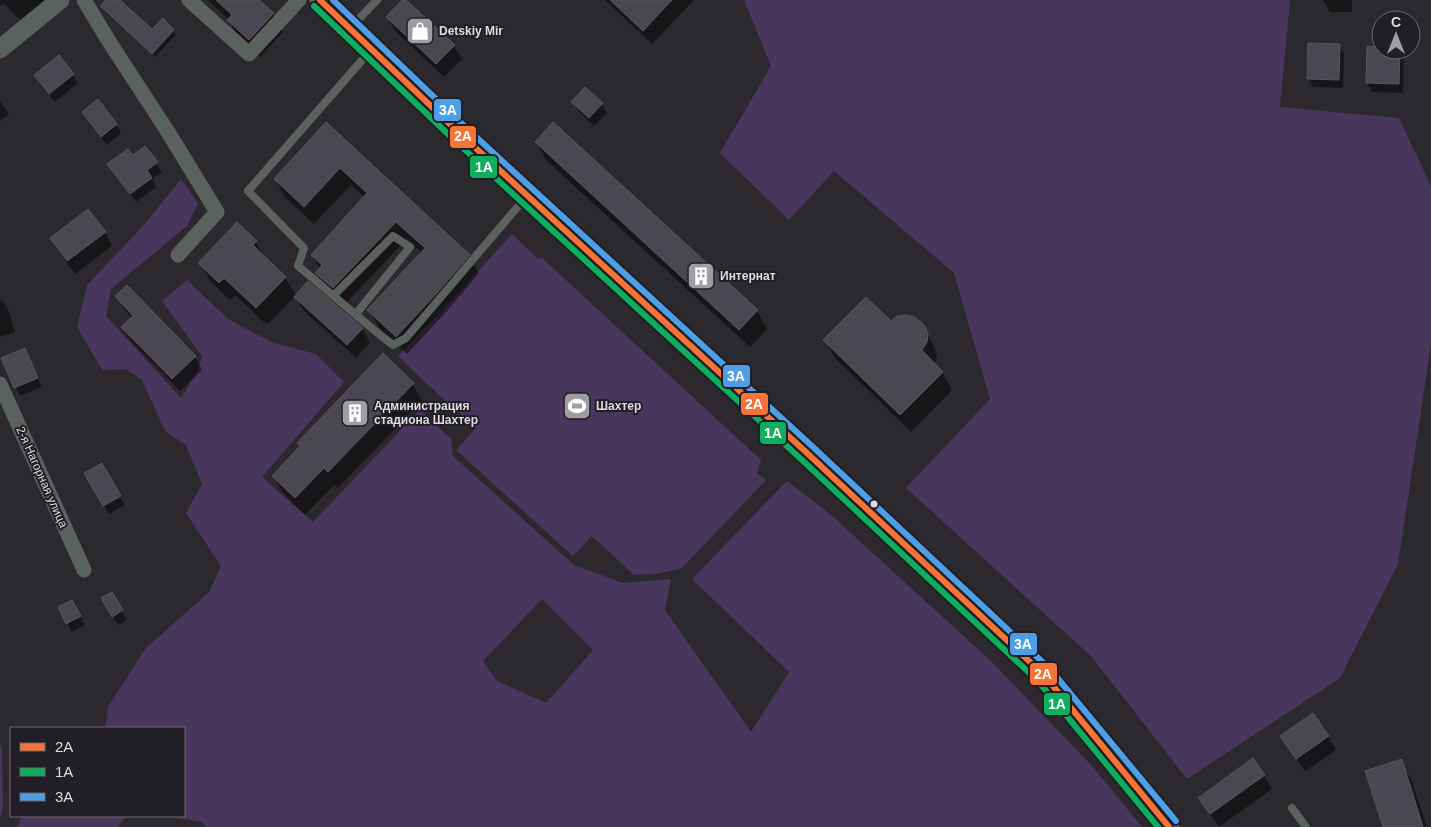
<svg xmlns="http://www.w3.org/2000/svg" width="1431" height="827" font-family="Helvetica,sans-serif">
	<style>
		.green { fill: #48375d; fill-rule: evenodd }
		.shadow { fill: #0007 }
		.building { fill: #4b4751; stroke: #575659 }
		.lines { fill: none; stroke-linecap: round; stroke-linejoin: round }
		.service { stroke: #5b615d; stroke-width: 8 }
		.minor { stroke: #5b615d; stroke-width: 15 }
		.tertiary { stroke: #5b615d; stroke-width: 19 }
		.secondary { stroke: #5d645f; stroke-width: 21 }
		.bus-1-casing { stroke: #211e25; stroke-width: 10 }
		.bus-2-casing { stroke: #211e25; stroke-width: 10 }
		.bus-3-casing { stroke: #211e25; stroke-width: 10 }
		.bus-1 { stroke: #f57335; stroke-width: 6 }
		.bus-2 { stroke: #0daf5c; stroke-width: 6 }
		.bus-3 { stroke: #4d9ee5; stroke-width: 6 }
		.bus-dot { fill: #dedce1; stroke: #211e25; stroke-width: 2 }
		.labels { text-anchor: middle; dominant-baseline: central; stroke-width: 4; stroke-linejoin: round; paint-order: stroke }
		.poi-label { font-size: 12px; font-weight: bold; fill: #dedce1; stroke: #211e25; text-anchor: start }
		.street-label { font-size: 12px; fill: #dedce1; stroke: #211e25 }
		.line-badge { stroke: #211e25; stroke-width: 2 }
		.badge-label { font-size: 14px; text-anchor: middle; font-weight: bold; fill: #fff }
	</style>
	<rect width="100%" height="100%" fill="#2b292d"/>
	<!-- green -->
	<path class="green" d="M744,0H1290L1280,107L1399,118L1431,186V345L1398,564L1340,678L1187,779L1091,656L906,488L990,399L954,273L834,171L789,220L720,153L771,66Z
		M181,179L198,203L187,226L111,289L106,316L181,398L198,370L202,356L162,301L187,280L228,319L271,342L316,354L344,382L262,477L313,522L420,410L451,439L453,456L574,565L623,583L671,579L665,610L751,732L789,672L692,579L787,481L830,514L992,662L1092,766L1142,827H206L202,822L166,816H184V728H105L108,707L145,649L209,592L221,566L186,513L202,484L186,445L165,431L142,380L126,369L102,370L77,327L87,285L143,226ZM542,599L593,650L546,703L497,681L483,661Z
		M512,234L538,259L542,258L761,460L757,473L766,480L682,568L656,574L634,575L592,536L573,556L456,450L476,428L427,384L398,356L442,311Z
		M0,744L2,749L3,808L0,818Z
		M22,816H137L125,818L117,827H17Z"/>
	<!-- shadow -->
	<path class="shadow" d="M0,0H53L28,27L3,3L0,6Z
		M108,0H118L152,31L163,20L176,35L155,57L104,11L101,7Z
		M208,0H257L273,14L283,32L260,57L239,38L229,21V20Z
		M605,0H694L652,44Z
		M1323,0H1352V12H1330Z
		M387,18L454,46L462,59L444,77L395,31Z
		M1339,46L1344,54L1343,88L1313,87L1308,78Z
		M1368,47L1381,48V50H1400L1404,57L1403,93L1372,92L1367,83Z
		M35,75H73L78,83L55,102L40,84Z
		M0,101L9,114L0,121Z
		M98,101L116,125L121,133L107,145L88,121L83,113Z
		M573,102L602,104L607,113L594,126L578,111Z
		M326,124L469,255L479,273L447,311L407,354L379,328L369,310L422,253L407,239L344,305L327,291L317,273L320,269L312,255L365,198L351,185L314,224L285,197L275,179Z
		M536,142L757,311L767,329L750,347L546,160Z
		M145,148L162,172L152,179L156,187L136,202L109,165L133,157Z
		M105,232L112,246L75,274L59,252L51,238Z
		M256,242L266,260L285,277L296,296L362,329L370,342L356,358L303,310L295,296L267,325L235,295L230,300L210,281L200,263Z
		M117,296L195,357L202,370L180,391L130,340L123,327L132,318L124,309Z
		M2,300L8,309L15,332L0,337V301Z
		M891,323L924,327L937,353L936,360L934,365L942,372L952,390L911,432L835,358L825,340Z
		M3,358H29L42,387L20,396Z
		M413,384L422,401L338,488L334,485L305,515L283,493L273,476L301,447L298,443Z
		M101,465L125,505L109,514L85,474Z
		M112,593L127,620L118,625L103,598Z
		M77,610L85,625L72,632L67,623Z
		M1328,736L1336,750L1305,771L1290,750Z
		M1401,761L1411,779L1427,827H1385Z
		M1264,776L1272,789L1219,827L1200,798Z"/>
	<!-- building -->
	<path class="building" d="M106,0H120L152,29L163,18L174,30L152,54L100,6Z
		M216,0H259L274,13L249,40L227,20L232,15Z
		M402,0H406L455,45L436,64L386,17Z
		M610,0H672L643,31Z
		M1308,43L1340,44L1339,80L1307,79Z
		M1367,46L1381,47V50H1400L1399,84L1366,83Z
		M59,55L74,74L49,94L34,75Z
		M585,87L603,103L589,118L571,102Z
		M98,99L117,124L101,137L82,112Z
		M326,122L470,255L437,293L396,337L367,310L425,248L396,222L333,288L315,273L322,265L311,255L367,193L340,168L304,207L274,179Z
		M553,122L758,310L739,330L535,142Z
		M145,146L158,162L147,170L152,178L130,194L107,164L128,149L133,155Z
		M88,209L106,232L67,261L50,238Z
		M237,222L257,241L253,245L286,277L256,308L224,278L219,283L198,263Z
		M308,281L363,328L347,345L294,297Z
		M127,285L196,356L172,379L121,327L133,316L115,296Z
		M866,297L891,321L897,316L906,315L914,317L920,321L925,326L928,334L927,342L922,350L943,372L900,415L823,340Z
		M25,348L38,378L14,388L1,358Z
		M383,353L414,383L328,472L324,468L295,498L272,476L300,446L297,443Z
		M102,463L121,496L103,506L84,473Z
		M112,592L123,610L112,617L101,598Z
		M72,600L81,616L66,624L58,607Z
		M1313,713L1329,736L1296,759L1280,736Z
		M1253,758L1265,775L1210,814L1198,798Z
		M1402,759L1423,827H1383L1365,771Z"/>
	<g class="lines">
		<!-- service -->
		<path class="service" d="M351,27L377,0
			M370,51L248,191L304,248L298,266C330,292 360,320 393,345L406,338L526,197
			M334,295L393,236L410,247L356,314
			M1292,808L1306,827"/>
		<!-- minor -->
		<path class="minor" d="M84,0L110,43L168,132L217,212L178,255
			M189,0L249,54L299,0
			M0,384L84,570"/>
		<!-- tertiary -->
		<path class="tertiary" d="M0,49L60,0"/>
		<!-- secondary -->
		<path class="secondary" d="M320,0L456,130L807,453L1044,675L1169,827"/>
		<!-- bus-1 casing -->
		<g class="bus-1-casing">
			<path id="bus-1" d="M320,0L456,130L807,453L1044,675L1169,827"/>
		</g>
		<!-- bus-2 casing -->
		<g class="bus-2-casing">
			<path id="bus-2" d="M314,6L450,136L801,459L1038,681L1158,827"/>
		</g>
		<!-- bus-3 casing -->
		<g class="bus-3-casing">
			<path id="bus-3" d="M333,0L462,124L813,447L1050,669L1176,821"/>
		</g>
		<!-- bus-1 -->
		<use href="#bus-1" class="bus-1"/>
		<!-- bus-2 -->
		<use href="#bus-2" class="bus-2"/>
		<!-- bus-3 -->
		<use href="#bus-3" class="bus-3"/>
	</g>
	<!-- icons -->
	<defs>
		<g id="shop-square" transform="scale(1.4375)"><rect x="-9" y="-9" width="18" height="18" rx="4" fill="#9f9da2" stroke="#211e25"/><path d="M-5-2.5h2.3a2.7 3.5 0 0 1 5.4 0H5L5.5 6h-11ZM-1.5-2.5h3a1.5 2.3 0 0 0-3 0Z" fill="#fff"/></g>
		<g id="building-square" transform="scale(1.4375)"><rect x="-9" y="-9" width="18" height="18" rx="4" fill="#9f9da2" stroke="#211e25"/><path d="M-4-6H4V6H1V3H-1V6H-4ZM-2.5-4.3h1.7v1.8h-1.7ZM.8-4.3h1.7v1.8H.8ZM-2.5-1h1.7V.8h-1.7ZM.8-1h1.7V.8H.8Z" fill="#fff"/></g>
		<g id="stadium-square" transform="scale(1.4375)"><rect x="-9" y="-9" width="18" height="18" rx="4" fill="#9f9da2" stroke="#211e25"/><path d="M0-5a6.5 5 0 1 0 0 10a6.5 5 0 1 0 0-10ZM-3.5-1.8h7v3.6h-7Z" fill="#fff"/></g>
	</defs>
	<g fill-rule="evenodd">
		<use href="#shop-square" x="420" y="31"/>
		<use href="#building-square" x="701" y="276"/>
		<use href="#stadium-square" x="577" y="406"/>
		<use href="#building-square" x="355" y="413"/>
	</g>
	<!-- markers -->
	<circle class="bus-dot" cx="874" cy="504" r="4.5"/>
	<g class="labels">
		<!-- poi labels -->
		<g class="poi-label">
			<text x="439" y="31">Detskiy Mir</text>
			<text x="720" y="276">Интернат</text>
			<text x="374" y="406">Администрация<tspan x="374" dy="14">стадиона Шахтер</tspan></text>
			<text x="596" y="406">Шахтер</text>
		</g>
		<!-- street labels -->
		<g class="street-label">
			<text transform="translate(42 477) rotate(66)">2-я Нагорная улица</text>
		</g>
	</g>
	<g class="line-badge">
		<rect x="433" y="98" width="29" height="24" rx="5" fill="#4d9ee5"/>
		<rect x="449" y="125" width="28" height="24" rx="5" fill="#f57335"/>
		<rect x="469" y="155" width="29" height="24" rx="5" fill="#0daf5c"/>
		<rect x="722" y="364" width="29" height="24" rx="5" fill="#4d9ee5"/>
		<rect x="740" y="392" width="29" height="24" rx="5" fill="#f57335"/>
		<rect x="759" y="421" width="28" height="24" rx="5" fill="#0daf5c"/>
		<rect x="1009" y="632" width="29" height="24" rx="5" fill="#4d9ee5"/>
		<rect x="1029" y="662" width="29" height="24" rx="5" fill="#f57335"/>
		<rect x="1043" y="692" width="28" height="24" rx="5" fill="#0daf5c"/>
	</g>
	<g class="badge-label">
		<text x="448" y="115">3А</text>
		<text x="463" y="141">2А</text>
		<text x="484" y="172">1А</text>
		<text x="736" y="381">3А</text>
		<text x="754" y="409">2А</text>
		<text x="773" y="438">1А</text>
		<text x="1023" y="649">3А</text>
		<text x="1043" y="679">2А</text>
		<text x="1057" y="709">1А</text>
	</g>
	<!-- legend -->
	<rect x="10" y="727" width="175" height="90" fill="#211e25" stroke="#6d6a70"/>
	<rect x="20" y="743" width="25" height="8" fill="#f57335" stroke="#6d6a70"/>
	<text x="55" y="752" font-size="15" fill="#dedce1">2А</text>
	<rect x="20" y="768" width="25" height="8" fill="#0daf5c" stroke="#6d6a70"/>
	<text x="55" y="777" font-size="15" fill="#dedce1">1А</text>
	<rect x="20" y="793" width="25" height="8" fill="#4d9ee5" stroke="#6d6a70"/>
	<text x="55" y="802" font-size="15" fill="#dedce1">3А</text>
	<!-- north arrow -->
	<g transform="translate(1396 35)"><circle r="24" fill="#211e25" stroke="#6d6a70"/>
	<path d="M0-4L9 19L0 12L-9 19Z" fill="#9f9da2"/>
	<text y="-8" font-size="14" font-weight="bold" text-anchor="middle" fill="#dedce1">С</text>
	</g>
</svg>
